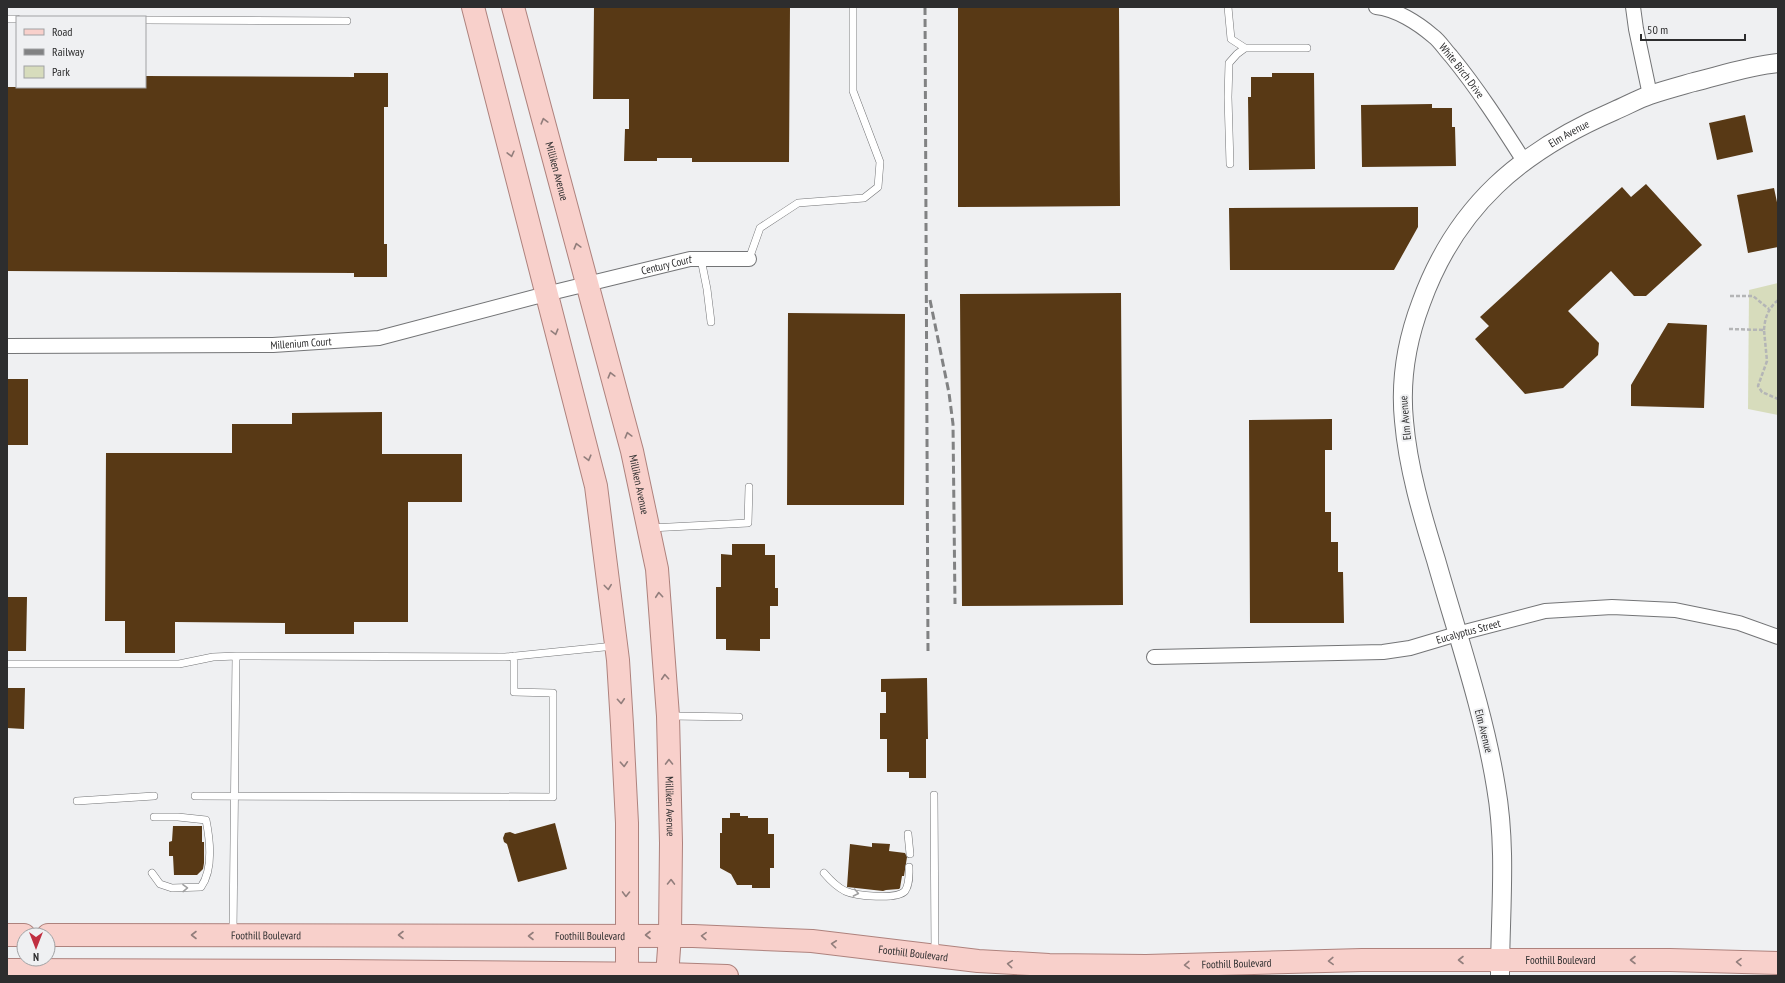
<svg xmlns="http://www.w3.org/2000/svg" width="1785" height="983" font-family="'PT Sans Narrow',sans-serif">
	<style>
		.green { fill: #d7dcbc }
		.building { fill: #583915 }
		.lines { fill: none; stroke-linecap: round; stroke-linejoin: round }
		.service-casing { stroke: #737476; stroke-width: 8 }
		.minor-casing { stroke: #737476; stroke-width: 16 }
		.tertiary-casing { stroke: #737476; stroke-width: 20 }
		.primary-casing { stroke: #ae827d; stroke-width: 24 }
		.path { stroke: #b4b5b6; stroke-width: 2.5; stroke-dasharray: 4 2; stroke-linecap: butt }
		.service { stroke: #fff; stroke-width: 7 }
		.minor { stroke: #fff; stroke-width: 14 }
		.tertiary { stroke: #fff; stroke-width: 18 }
		.primary { stroke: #f8d0cb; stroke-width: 22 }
		.rail { stroke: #818283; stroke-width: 3; stroke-dasharray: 8 4; stroke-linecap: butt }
		.oneway { stroke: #927e7c }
		.oneway2 { stroke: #a0a0a1 }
		.labels { text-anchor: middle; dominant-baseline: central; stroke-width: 4; stroke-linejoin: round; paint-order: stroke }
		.street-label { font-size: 11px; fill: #2d2d2e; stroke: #eff0f2 }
	</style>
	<rect width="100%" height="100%" fill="#eff0f2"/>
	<!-- green -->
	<path class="green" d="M1778,283V415L1748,409L1749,290Z"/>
	<!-- building -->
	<path class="building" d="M594,7H790L789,162H692V158H657V161H624L625,129H629V99H593Z
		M958,7H1119L1120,206L958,207Z
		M354,73H388V107H384V244H387V277H354V273L7,271V87H145V76L354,77Z
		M1272,73H1314L1315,169L1249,170L1248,97H1251V77H1272Z
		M1432,104V108H1452V127H1455L1456,166L1362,167L1361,105Z
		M1745,115L1753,152L1717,160L1709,123Z
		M1646,184L1702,245L1646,296H1634L1611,271L1568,311L1599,343L1598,355L1563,388L1525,394L1475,339L1489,326L1480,317L1622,187L1631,197Z
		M1774,188L1778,207V247L1748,253L1737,195Z
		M1418,207V227L1394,270H1230L1229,208Z
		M1121,293L1123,605L962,606L960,294Z
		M788,313L905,314L904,505H787Z
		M1668,323L1707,325L1704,408L1631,406V385Z
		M7,379H28V445H7Z
		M382,412V454H462V502H408V622H354V634H285V623L175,622V653H125V621H105L106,453H232V424H292V413Z
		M1332,419V450H1325V512H1331V542H1338V572H1343L1344,623H1250L1249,420Z
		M732,544H765V555H775V588H778V606H770V639H760V651L726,650V639H716V587H721V554L732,555Z
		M7,597H27L26,651H7Z
		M927,678L928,739H926V778H909V772H887V739H880V713H886V692H881V679Z
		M7,688H25L24,729L7,728Z
		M730,813H740V816H748V818H768V834H774V868H770V888H752V885H737L731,874L720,868V833H722V818H730Z
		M555,823L567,869L518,882L507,844L504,842L503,838L505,833L510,832L515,834Z
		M173,826H202V842H204V863L203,869L197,875H174L173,856H169V842L172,841Z
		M872,843L890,844L889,851L905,853L907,857L904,876H902L900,888L899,889L886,890L883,891L847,887L850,844L872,847Z"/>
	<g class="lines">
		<!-- service casing -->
		<g class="service-casing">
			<path id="service" d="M1228,7L1231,39L1245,48H1307
				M7,19H17
				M145,20L347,21
				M1230,164L1228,97L1229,63L1237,54L1245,48
				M701,259L707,289L711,322
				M749,259L760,228L798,203L864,198L878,187L880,162L853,91V7
				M650,528L748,523L749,487
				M7,664H179L213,657L236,656L505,657L614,646
				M671,716L739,717
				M934,795L935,953
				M195,796L553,797V693L514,692V656
				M77,801L154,796
				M908,834L910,854
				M152,873L160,884L172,888L201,887C213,870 210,840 206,820L178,817H154
				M824,873C830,880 837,887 845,891C856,896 897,900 905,891C910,884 909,874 909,867
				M233,933L236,656"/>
		</g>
		<!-- minor casing -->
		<g class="minor-casing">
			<g id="minor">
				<path id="s1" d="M1376,7C1396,9 1418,23 1433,36C1440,41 1445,50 1451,56C1478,89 1501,125 1524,161"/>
				<path d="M1633,7L1636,29L1650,95"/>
				<path id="s2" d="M7,346L273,345L379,338L546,294L690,259H749"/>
				<path id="s3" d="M1154,657L1383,652L1410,648L1457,634L1545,611L1612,607L1675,610L1739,623L1778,637"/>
			</g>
		</g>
		<!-- tertiary casing -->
		<g class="tertiary-casing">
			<g id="tertiary">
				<path id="s4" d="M1500,976C1500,913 1507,850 1496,787C1484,712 1457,634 1436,560C1422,515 1408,468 1404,421C1400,381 1407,340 1421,303C1456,206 1521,151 1614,111C1626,106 1638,99 1650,95C1665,90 1680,86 1694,82C1722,75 1749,66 1778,63"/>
			</g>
		</g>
		<!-- primary casing -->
		<g class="primary-casing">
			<g id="primary">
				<path d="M473,7L596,486L618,660L622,725L627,823V976"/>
				<path id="s5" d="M513,7L632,451L657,569L668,716L671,843L670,935L667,976"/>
				<path d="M7,935H24"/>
				<path id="s6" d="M48,935L693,936L812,941L978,961L1049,965L1146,966L1362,960H1670L1778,963"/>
				<path d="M7,970L337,971L667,974L727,976"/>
			</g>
		</g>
		<!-- path -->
		<path class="path" d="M1730,296H1753L1769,309
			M1729,329L1764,330L1767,361L1758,386L1762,392L1778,399
			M1764,330C1765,317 1768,309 1778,300"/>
		<!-- service -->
		<use href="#service" class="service"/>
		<!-- minor -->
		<use href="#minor" class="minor"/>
		<!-- tertiary -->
		<use href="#tertiary" class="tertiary"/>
		<!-- primary -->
		<use href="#primary" class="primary"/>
		<!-- rail -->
		<path class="rail" d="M925,7L928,653
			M930,300L949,393L953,424L955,604"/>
	</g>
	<!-- one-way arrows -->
	<defs><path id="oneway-chevron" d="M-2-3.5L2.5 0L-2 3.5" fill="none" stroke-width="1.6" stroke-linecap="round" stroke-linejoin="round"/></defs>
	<g class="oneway">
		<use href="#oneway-chevron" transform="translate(544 121) rotate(-105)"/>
		<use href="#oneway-chevron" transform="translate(511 154) rotate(76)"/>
		<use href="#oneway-chevron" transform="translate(577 246) rotate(-105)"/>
		<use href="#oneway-chevron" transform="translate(555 332) rotate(75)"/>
		<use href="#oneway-chevron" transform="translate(611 375) rotate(-105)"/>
		<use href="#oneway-chevron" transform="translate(628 435) rotate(-105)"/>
		<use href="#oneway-chevron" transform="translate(588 458) rotate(75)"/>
		<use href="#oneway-chevron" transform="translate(608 587) rotate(83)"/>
		<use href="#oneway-chevron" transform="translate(659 595) rotate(-95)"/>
		<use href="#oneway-chevron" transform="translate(665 677) rotate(-94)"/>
		<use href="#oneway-chevron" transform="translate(621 701) rotate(86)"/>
		<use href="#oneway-chevron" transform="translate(669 762) rotate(-91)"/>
		<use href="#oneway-chevron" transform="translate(624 764) rotate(87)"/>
		<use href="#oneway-chevron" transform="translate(671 882) rotate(-89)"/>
		<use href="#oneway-chevron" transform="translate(626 894) rotate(91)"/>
		<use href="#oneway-chevron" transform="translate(194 935) rotate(-180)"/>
		<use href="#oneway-chevron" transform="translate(401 935) rotate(-180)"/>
		<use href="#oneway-chevron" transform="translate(648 935) rotate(-180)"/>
		<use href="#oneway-chevron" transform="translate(531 936) rotate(-180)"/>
		<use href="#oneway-chevron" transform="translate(704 936) rotate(-177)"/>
		<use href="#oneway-chevron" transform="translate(834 944) rotate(-174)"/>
		<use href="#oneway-chevron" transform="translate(1461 960) rotate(180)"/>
		<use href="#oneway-chevron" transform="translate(1633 960) rotate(180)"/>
		<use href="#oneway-chevron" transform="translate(1331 961) rotate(178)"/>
		<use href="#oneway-chevron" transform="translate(1739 962) rotate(-179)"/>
		<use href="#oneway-chevron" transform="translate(1010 964) rotate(-175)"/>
		<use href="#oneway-chevron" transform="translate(1187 965) rotate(178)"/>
	</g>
	<g class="oneway2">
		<use href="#oneway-chevron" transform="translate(185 888) rotate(-1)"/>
		<use href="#oneway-chevron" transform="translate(856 893) rotate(11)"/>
	</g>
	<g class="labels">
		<!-- street labels -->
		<g class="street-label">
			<text stroke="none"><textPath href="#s1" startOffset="110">White Birch Drive</textPath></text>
			<text stroke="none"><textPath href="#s4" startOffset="918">Elm Avenue</textPath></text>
			<text stroke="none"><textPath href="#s5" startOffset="170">Milliken Avenue</textPath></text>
			<text stroke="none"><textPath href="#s2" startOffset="669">Century Court</textPath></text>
			<text stroke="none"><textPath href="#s2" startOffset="294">Millenium Court</textPath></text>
			<text transform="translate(1405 418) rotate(-95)">Elm Avenue</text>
			<text stroke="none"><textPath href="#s5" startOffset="494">Milliken Avenue</textPath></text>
			<text stroke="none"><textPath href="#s3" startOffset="317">Eucalyptus Street</textPath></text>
			<text transform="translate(1484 731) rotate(76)">Elm Avenue</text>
			<text stroke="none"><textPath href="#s5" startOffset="818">Milliken Avenue</textPath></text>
			<text stroke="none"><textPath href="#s6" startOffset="218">Foothill Boulevard</textPath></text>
			<text stroke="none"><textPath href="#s6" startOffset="542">Foothill Boulevard</textPath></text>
			<text stroke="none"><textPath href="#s6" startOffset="866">Foothill Boulevard</textPath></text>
			<text stroke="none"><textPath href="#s6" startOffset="1514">Foothill Boulevard</textPath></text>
			<text stroke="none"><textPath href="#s6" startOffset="1190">Foothill Boulevard</textPath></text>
		</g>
	</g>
	<!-- border -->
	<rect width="1785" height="983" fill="none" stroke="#2d2d2e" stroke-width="16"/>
	<!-- legend -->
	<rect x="16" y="16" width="130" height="72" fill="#eff0f2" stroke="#a1a2a4"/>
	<rect x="24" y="29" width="20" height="6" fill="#f8d0cb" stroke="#a1a2a4"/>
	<text x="52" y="36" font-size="12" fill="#2d2d2e">Road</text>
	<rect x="24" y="49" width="20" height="6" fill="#818283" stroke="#a1a2a4"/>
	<text x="52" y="56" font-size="12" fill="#2d2d2e">Railway</text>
	<rect x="24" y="66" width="20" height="12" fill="#d7dcbc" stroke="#a1a2a4"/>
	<text x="52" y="76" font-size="12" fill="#2d2d2e">Park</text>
	<!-- north arrow -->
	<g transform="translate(36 947) rotate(180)"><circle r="19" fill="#eff0f2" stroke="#a1a2a4"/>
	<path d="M0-3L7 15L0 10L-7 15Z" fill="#c02f41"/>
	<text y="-6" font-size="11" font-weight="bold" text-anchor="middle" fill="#2d2d2e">N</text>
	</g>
	<!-- scale -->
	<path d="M1641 34v6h104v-6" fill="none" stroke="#2d2d2e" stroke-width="2"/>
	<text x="1647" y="34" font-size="12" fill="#2d2d2e" stroke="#eff0f2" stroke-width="3" paint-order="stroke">50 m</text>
</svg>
